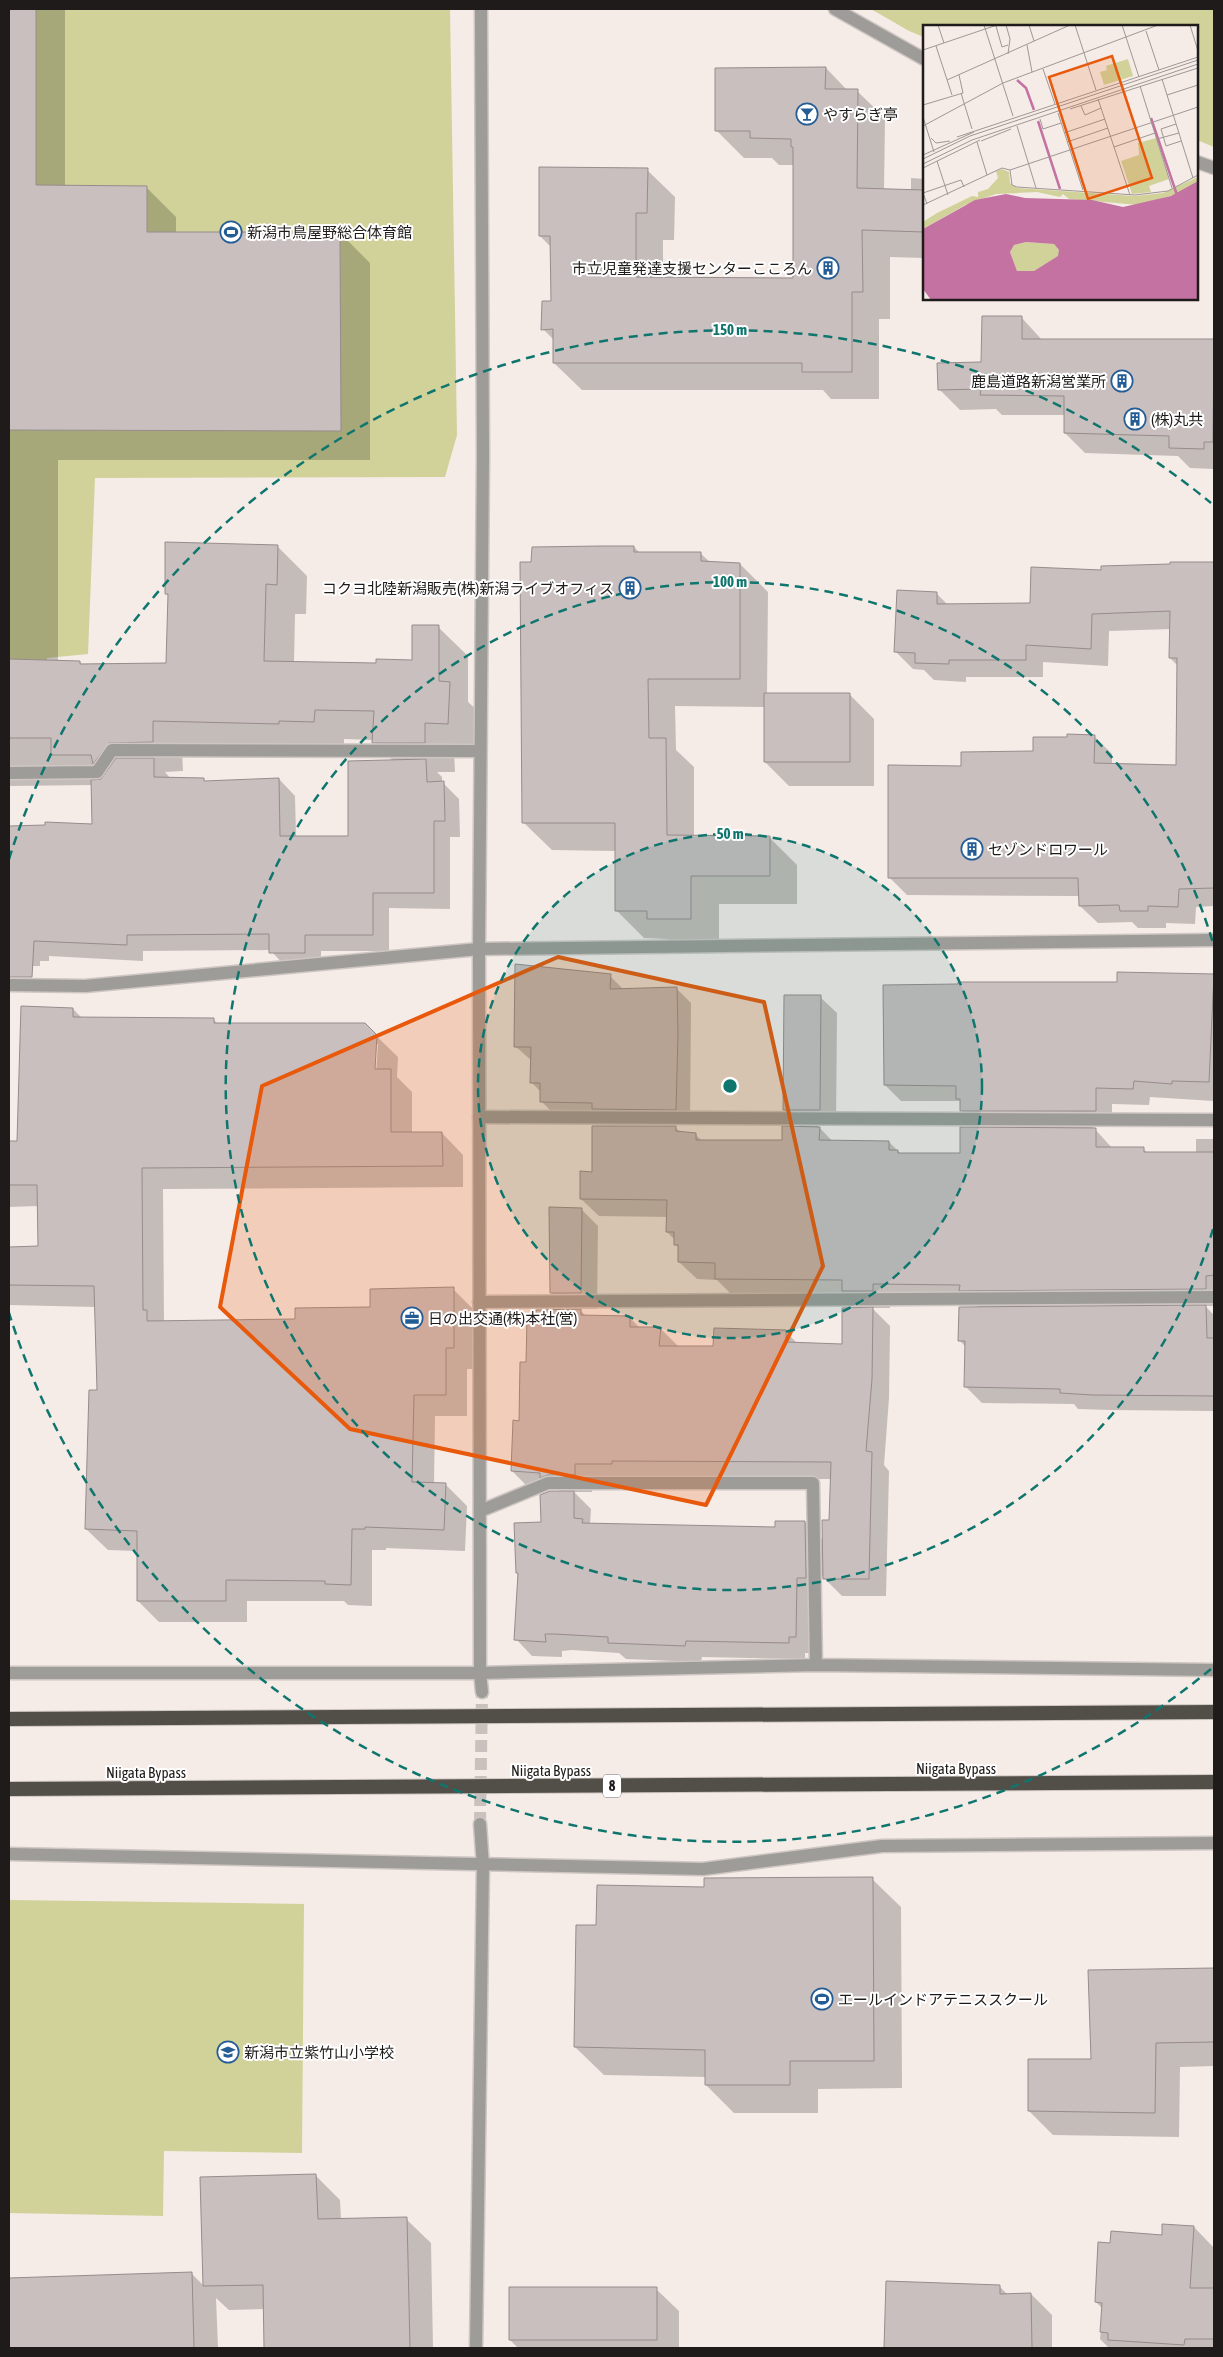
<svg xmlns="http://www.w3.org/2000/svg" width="1223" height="2357" font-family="'Asap Condensed','Noto Sans JP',sans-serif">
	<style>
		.green { fill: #d0d299 }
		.shadow { fill: #0003; fill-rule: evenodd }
		.building { fill: #cabfbf; stroke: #968c8c }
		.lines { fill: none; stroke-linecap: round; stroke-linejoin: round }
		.tertiary-tunnel { stroke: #cac1be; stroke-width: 12; stroke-dasharray: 12 6; stroke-linecap: butt }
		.minor-casing { stroke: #cec6c2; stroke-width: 15 }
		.tertiary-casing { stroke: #cec6c2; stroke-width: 15 }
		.trunk-casing { stroke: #cec6c2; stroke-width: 16 }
		.minor { stroke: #9e9c98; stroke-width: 12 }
		.tertiary { stroke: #9e9c98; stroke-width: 12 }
		.trunk { stroke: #524e48; stroke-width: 14 }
		.marked { fill: #e8590c; fill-opacity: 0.2; stroke: #e8590c; stroke-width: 4; stroke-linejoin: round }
		.ring { fill: none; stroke: #0f766e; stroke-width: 2.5; stroke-dasharray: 9 6 }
		.labels { text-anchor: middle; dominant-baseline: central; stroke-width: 4; stroke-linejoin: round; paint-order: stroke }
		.shield { fill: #fff; stroke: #625f5f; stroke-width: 1 }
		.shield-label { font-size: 14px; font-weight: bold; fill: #1f1b1a }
		.poi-label { font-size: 15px; fill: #1f1b1a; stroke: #fff; text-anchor: start }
		.street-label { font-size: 15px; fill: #1f1b1a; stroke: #fff }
		.inset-river { fill: none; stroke: #c472a2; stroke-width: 2.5 }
		.inset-road { fill: none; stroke: #9f9895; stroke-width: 1 }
		.view { fill: #e8590c; fill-opacity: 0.15; stroke: #e8590c; stroke-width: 2.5 }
		.inset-edge { fill: none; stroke: #1f1b1a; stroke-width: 2.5 }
		.centre { fill: #0f766e; stroke: #fff; stroke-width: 2.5 }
		.ring-label { font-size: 15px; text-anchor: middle; font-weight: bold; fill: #0f766e; stroke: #fff; stroke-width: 4; stroke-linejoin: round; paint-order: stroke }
	</style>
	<rect width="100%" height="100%" fill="#f5ebe7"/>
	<!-- green -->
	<path class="green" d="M9,9H450L457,435L445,477L95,478L88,654L47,658L46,688H9Z
		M871,9H1214V147L1197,140V26H924V37L909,31Z
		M9,1900L304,1904L302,2153L164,2151L163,2216L9,2213Z"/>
	<!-- shadow -->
	<path class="shadow" d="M9,9H65V187H146L176,217V233H340L370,263V460H58V661L80,662L83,665L167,664L169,596L166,594L277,546L307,576L306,614H295L294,663L377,664L413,662L438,627L468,656V702L480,713L478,754L454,752L455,772H437L442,777V782L459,799L460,837H450V909L389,908V951H321V968H287L270,950L143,951V961L49,956V961H40V966H9V827L94,825L93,785L9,786ZM344,739L374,740L393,761L349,837H296L295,796L279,779L206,782L203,779L170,778L165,772L183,771L182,751H344Z
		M826,68L848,91H857L885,118L884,190H911V178L924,179V258L890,257V319H879V399H831L823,390H582L554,363V340L543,329L552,302L551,247L540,236L647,170L675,197L674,240H663V278L794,279V165H779L772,158H744L716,130Z
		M1022,318L1042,340H1214V469L1190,468L1178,456L1085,453L1065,433V415H1002L996,409L960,410L940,390L982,363Z
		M634,547L640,553H700L711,563L740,564L768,592L767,694H849L874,719V786H789L765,762V707L675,706L676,750L694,767V836L769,837L797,865V904H719V947L676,946L668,939L644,938L616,910V851L552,850L524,823Z
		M1171,563H1214V906L1196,907L1195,924L1166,923V928H1138L1132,922L1098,923L1080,906V896L907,895L889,877L962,768L1094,736L1112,754V764L1178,766V666L1170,658L1171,629L1109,631L1108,666L1043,662V677H966V682L934,680L924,670L913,669L895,651L937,594L948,605H1031L1102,571L1171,565Z
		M1213,975L1214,1101L1150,1097L1149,1105L1112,1104V1127H1093L1113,1149H1143L1148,1153L1196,1154V1139H1214V1306H1205L1214,1315V1411L1110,1410L1078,1409L1074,1404L982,1403L966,1387V1347L959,1340L979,1308L972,1302L890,1301V1308H872L890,1326L889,1398L884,1465L889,1471L886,1596H842L822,1576V1594H813L812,1653H805V1659L702,1657L701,1662L626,1659L619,1653L572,1650L562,1651V1657L532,1656L516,1639L519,1575L517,1572L559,1492V1490L530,1489L512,1471L528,1363L538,1321L569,1311L551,1293L581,1209L598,1226L597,1309H579L586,1316L630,1318L640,1328L661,1329L678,1346L714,1348L785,1331L798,1344L843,1345L861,1309L850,1297L733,1296L717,1280L697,1279L679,1262L680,1249L675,1244V1240L667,1232L668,1217L599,1216L581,1199L593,1173L675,1127L681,1133L695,1134L703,1142L783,1141L802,1128L784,1110L820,997L837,1013L836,1126H818L833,1142H889L901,1154L961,1155L979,1128L961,1110L960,1101H901L885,1085L1118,983ZM629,1478L831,1479L830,1522L823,1540L805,1522L776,1529L590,1524L591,1509L574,1492H592V1481Z
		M610,976L624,990L676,988L691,1003L690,1124L556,1116L541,1101V1092L531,1082L532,1061L515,1046Z
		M73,1009L82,1018L213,1019L218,1024H364L398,1057L397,1077L412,1092V1133H442L463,1155V1187L163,1189L164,1322L296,1320L372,1308L453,1289L474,1310L475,1369H467V1416H435L434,1484H445L467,1506L465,1551L386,1548V1550H372V1606L348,1605L344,1601H247V1622H159L138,1601V1551L108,1550L86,1529L98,1391L96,1307L9,1305V1248L40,1247L38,1206L9,1207V1142H18ZM375,1044H378L376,1076H374Z
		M872,1879L901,1907L902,2088L818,2089V2113H734L706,2085V2077L604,2075L575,2047L597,1926L705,1888Z
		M1214,1969V2066L1180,2067L1179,2137L1053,2135L1029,2111L1093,2061L1090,1972Z
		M316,2176L340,2200L341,2220L406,2219L431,2243L433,2348H266L265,2309L229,2310L216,2298L218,2348H9V2279L192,2274L204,2286L201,2178Z
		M1164,2226L1194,2227L1214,2248V2348H1109L1100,2339L1103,2309L1096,2302L1111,2245L1163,2236Z
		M887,2282L999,2286L1008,2295L1031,2294L1052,2315V2348H885Z
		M656,2289L679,2311V2348H518L510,2340Z"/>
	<!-- building -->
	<path class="building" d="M9,9H36V185L147,186V232H340L341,431L9,430Z
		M826,67L825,89H858L857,188L924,190V232L862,230L863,292H852V372H802V363H553V329L541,330L542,301H551L550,236H539V167L648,168L647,213H636V277L793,278V147H791V139L750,138V131H715V68Z
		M982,316H1022V339H1214L1213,442H1204V449L1169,448V436L1064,433V396L980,395L981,389L938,390L937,363L981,362Z
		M165,542L278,545L277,585L266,584L264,661L376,663V659L412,660V625H439V681L450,682L448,724L425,723V743H372L374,711L315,710L314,722L279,721V724L153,721V742L109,743L93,764L91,755H51V738H9V659L80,661V664L166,663L168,594H165Z
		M601,546H634V552H701V561L740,563V679H648L649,738H666L667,835L770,836V876H691V919H647V911H615V823H522L520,562H531L532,547Z
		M1170,562H1214V888L1179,889L1178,907L1148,906V911H1120L1119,905L1079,906L1078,878H888V765L961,766V752L1033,751V737H1067V734L1095,735L1094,763L1176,765L1177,658H1169L1170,611L1092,614L1091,649L1026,645V660H949V664L915,663V653L894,652L897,590L937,592V604L1030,603L1031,567L1101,570V566L1170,564Z
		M764,693H850V762H764Z
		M116,758H154V777L204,778V781L279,778L280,836H348V761L426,759L427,782L444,781L445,821H434V893H373V935H305V953H269V934L127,935V945L34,941L32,977H9V826L45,825V822L92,824L91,780L101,779Z
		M515,964L611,974L610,989L677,987L678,1033L676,1110L592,1109V1103L540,1102V1083H530L531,1047H514Z
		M1117,972L1214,974L1209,1082L1172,1081V1084L1134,1081L1133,1089L1096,1088V1111H960V1099H956V1086L884,1085L883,985L958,984V982H1117Z
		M784,995H821L820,1110H783Z
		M21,1006L73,1008V1017L214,1018V1023H365L377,1035L375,1069H391V1132H442L443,1166L142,1168L143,1310H147V1321L295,1319V1308L370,1307V1289L454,1287V1348H446V1395H414L412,1482L446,1483L444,1530L365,1527V1529H352L351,1585L325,1584V1581L226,1580V1601H137V1531L85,1529L89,1390H97L94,1286L9,1285V1247L38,1246L37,1185H9V1141H17Z
		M592,1126H676V1131L696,1133V1140H782V1126L820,1127L819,1140L889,1141V1150H898V1153H960V1127L1096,1128V1147H1144V1152H1214V1275L1206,1276V1289L959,1291L960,1285L873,1284V1291H842V1280L715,1279V1263L678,1262V1245H674V1232H666L667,1200L580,1199V1171L592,1172Z
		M549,1207L582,1208L581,1293H550Z
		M1206,1305L1207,1338H1214V1396L1093,1395L1060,1393V1389L964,1387L965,1341H958L959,1307Z
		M873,1307L872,1379L866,1451L872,1452L869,1579H823L822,1520H829L831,1462L612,1461V1464H575V1475H548L540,1478V1473L511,1471L513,1420L519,1421L520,1362H526L527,1320H536V1310L581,1309V1315L630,1316V1327H661L659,1346H713L714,1328L786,1330V1342L842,1344V1308Z
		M550,1491H574V1518L583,1519L582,1523L775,1527V1521H805L806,1578H797L796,1637H789V1643L686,1641L685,1646L608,1643V1637L555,1634H545L546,1642L514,1640L518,1573H516L514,1523L541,1522L540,1495Z
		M873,1877L874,2061H790V2085H705V2050L574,2047L576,1925H596L597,1885L704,1887V1878Z
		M1214,1968V2042L1156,2043L1155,2113L1028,2111V2059H1091L1088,1970Z
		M316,2174L318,2219L407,2217L410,2348H264L263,2285L203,2286L200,2177Z
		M1162,2224L1194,2226L1190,2288H1214V2339H1185L1184,2345L1108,2340V2333L1100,2332L1102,2303L1095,2302L1098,2242L1110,2243L1111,2231L1162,2235Z
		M192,2272L194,2348H9V2278Z
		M886,2281L1000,2285V2294L1031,2293L1032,2348H884Z
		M509,2287H657V2340H509Z"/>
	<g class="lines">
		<!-- tertiary-tunnel -->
		<path class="tertiary-tunnel" d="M480,1824L482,1692"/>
		<!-- minor casing -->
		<g class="minor-casing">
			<path id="minor" d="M835,9L924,59
				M1197,162L1214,168
				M9,773L97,772L112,750L480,751
				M9,985L85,986L479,949L1214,940
				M479,1117L1214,1120
				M479,1302L1214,1297
				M480,1511L548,1483H813L816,1665
				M9,1673H480L816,1665L1214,1670
				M9,1854L703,1869L882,1846L1214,1843"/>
		</g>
		<!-- tertiary casing -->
		<g class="tertiary-casing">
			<path id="tertiary" d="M481,9L483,455L479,949L480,1673L482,1692
				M476,2348L483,1866L480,1824"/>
		</g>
		<!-- trunk casing -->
		<g class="trunk-casing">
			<path id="trunk" d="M9,1719L1214,1712
				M9,1789L1214,1782"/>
		</g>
		<!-- minor -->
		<use href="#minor" class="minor"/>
		<!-- tertiary -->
		<use href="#tertiary" class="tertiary"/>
		<!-- trunk -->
		<use href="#trunk" class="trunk"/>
	</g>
	<!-- marked area -->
	<path class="marked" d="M558,957L764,1002L823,1266L706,1505L350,1429L220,1307L262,1086Z"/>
	<!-- distance rings -->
	<circle cx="730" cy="1086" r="252" fill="#0f766e" fill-opacity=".12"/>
	<g class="ring">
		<circle cx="730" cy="1086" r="252"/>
		<path d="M1213 1229A504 504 0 1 1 1213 943"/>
		<path d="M1211 1669A756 756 0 0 1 9 1313M9 859A756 756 0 0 1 1211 503"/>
	</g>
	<!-- icons -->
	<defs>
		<g id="bar-ring" transform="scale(1.125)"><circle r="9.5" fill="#fff" stroke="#245d95" stroke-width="1.5"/><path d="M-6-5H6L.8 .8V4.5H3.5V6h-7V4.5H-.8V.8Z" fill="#245d95"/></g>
		<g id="stadium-ring" transform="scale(1.125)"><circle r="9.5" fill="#fff" stroke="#245d95" stroke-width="1.5"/><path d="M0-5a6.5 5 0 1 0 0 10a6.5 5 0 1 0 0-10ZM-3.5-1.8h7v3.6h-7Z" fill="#245d95"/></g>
		<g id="building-ring" transform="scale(1.125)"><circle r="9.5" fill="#fff" stroke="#245d95" stroke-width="1.5"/><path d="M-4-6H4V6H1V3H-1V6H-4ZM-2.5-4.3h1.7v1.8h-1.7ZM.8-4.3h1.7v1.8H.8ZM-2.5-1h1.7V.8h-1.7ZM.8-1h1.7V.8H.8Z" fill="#245d95"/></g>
		<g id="office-ring" transform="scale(1.125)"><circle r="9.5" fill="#fff" stroke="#245d95" stroke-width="1.5"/><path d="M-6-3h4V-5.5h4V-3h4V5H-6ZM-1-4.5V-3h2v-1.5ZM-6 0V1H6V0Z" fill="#245d95"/></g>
		<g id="school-ring" transform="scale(1.125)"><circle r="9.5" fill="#fff" stroke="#245d95" stroke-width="1.5"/><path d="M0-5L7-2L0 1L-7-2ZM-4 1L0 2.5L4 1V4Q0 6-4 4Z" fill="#245d95"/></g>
	</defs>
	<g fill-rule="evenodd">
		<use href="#bar-ring" x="807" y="114"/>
		<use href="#stadium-ring" x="231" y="232"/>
		<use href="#building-ring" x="828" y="268"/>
		<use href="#building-ring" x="1122" y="381"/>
		<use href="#building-ring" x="1135" y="419"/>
		<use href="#building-ring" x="630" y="588"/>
		<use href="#building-ring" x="972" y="849"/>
		<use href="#office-ring" x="412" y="1318"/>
		<use href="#stadium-ring" x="822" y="1999"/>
		<use href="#school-ring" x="228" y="2052"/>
	</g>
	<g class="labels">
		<!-- shield labels -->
		<rect class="shield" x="603" y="1774.5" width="18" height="23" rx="4"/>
		<g class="shield-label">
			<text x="612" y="1786">8</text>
		</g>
		<!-- poi labels -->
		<g class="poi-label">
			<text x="823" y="114">やすらぎ亭</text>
			<text x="247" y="232">新潟市鳥屋野総合体育館</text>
			<text x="812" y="268" text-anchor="end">市立児童発達支援センターこころん</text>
			<text x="1106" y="381" text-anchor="end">鹿島道路新潟営業所</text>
			<text x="1151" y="419">(株)丸共</text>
			<text x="614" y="588" text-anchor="end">コクヨ北陸新潟販売(株)新潟ライブオフィス</text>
			<text x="988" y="849">セゾンドロワール</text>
			<text x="428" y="1318">日の出交通(株)本社(営)</text>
			<text x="838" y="1999">エールインドアテニススクール</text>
			<text x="244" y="2052">新潟市立紫竹山小学校</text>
		</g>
		<!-- street labels -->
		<g class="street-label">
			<text x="956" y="1768">Niigata Bypass</text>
			<text x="551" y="1770">Niigata Bypass</text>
			<text x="146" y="1772">Niigata Bypass</text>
		</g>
	</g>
	<!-- overview -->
	<g transform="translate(923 25)">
		<rect width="275" height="275" fill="#f5ebe7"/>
		<path d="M205,34L210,51L181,60L177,47L184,45L183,41ZM233,113L246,154L226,161L228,167L209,169L198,136L216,130L215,118ZM79,144L86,147L87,158L94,163L212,171L240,168L275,152V156L254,169L216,180L146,174L140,169L137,172L114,167L73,169L42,180L0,204V197L14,188L49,171L55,172V167L65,164L75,153L73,146ZM103,217L131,219L136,225V231L111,246H94L87,227L91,220Z" fill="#d0d299"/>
		<path d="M275,156V275H8L0,264V204L52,175L83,169L102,173L169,175L200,182L248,171ZM103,217L131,219L136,225L135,231L111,246H94L87,227L91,220Z" fill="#c472a2" fill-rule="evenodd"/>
		<path class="inset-river" d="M94,55L103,63L111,85M228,93L254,170M115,96L137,164"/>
		<path class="inset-road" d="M15,0L21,18M61,0L90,91M83,0L87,14L85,29M106,0L111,16M152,0L173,65M199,0L216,52M267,0L275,26M73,1L79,22L85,20M223,6L236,45M104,20L109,47M13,21L29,70M0,25L74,0M120,44L132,79M239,54L270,153M24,55L147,0M217,61L249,163M38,68L49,104M244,70L275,60M175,74L207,170M0,80L40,68L36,50M158,81L162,90L178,83M147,84L275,43M135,88L160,165M0,92L11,127M117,94L120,104L138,98M253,99L238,104L243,121L258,116M0,101L80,58L235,0M94,101L113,163M141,108L182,94M34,112L275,32M8,113L13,118L27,116M234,114L256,108M58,116L88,104M54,117L64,150M144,117L185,103M191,122L232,108M0,130L51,107M0,134L47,111L275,35M14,136L25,170M0,139L49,115L275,39M0,143L57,115M87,145L275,82M4,179L0,168L38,155L41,162M0,180L79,143L87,145L89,160L94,162L212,170L245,166L275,150"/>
		<path class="view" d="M189,31L229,153L165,174L126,52Z"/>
		<rect width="275" height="275" class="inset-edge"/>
	</g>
	<circle cx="730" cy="1086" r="8" class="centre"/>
	<g class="ring-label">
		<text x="730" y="335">150 m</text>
		<text x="730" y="587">100 m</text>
		<text x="730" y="839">50 m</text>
	</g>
	<!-- border -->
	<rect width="1223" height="2357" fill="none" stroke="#1f1b1a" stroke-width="20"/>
</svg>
